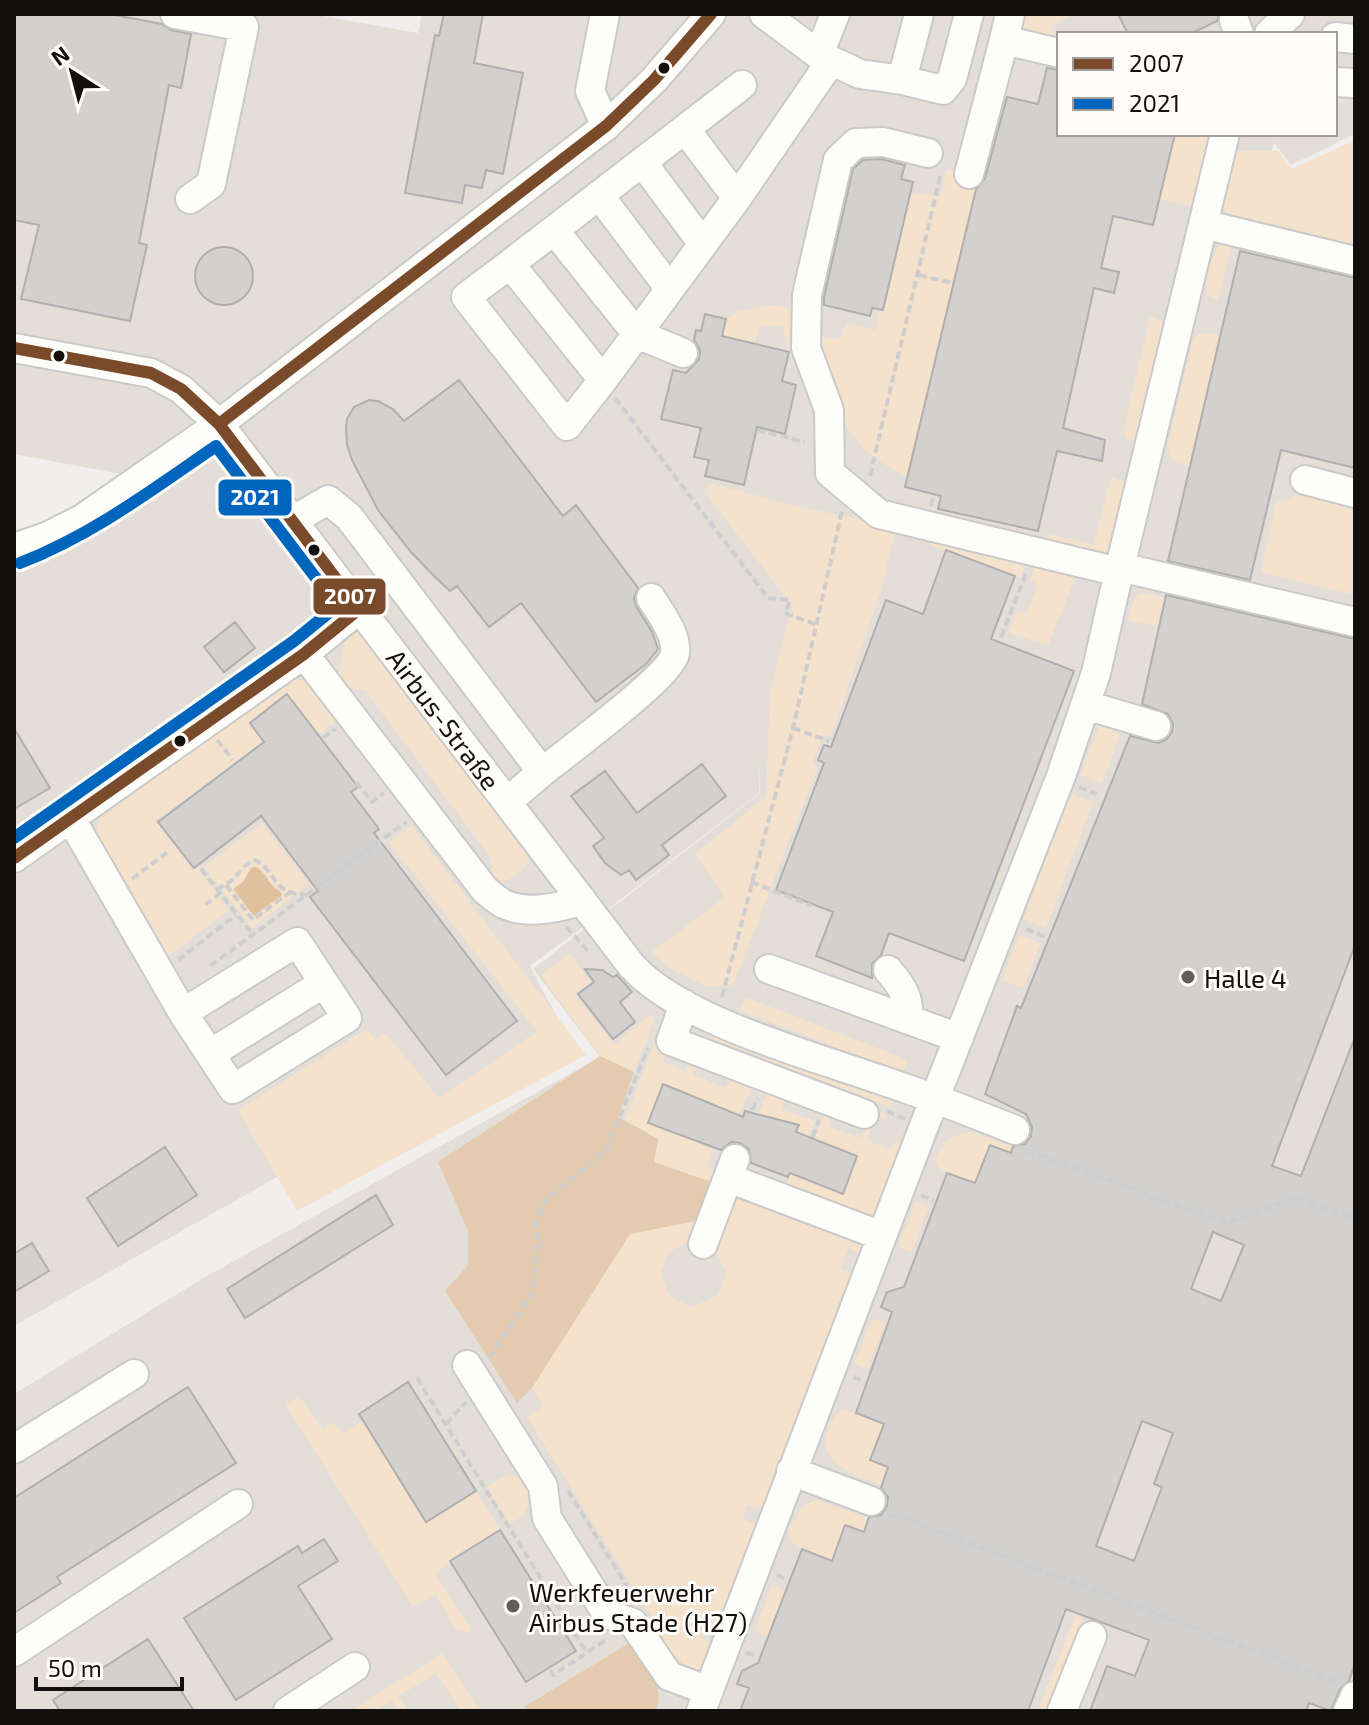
<svg xmlns="http://www.w3.org/2000/svg" width="1369" height="1725" font-family="'Exo 2',sans-serif">
	<style>
		.built { fill: #e4ded9; fill-rule: evenodd }
		.green { fill: #f5e2cd }
		.forest { fill: #e4cbaf }
		.water { fill: #dfc19d }
		.building { fill: #d2d1cf; stroke: #b1afad; stroke-width: 2; fill-rule: evenodd }
		.lines { fill: none; stroke-linecap: round; stroke-linejoin: round }
		.minor-casing { stroke: #cbcac8; stroke-width: 32 }
		.path { stroke: #cecece; stroke-width: 4; stroke-dasharray: 8 4; stroke-linecap: butt }
		.minor { stroke: #fdfdfc; stroke-width: 28 }
		.bus-1-casing { stroke: #fffdfa; stroke-width: 18 }
		.bus-2-casing { stroke: #fffdfa; stroke-width: 18 }
		.bus-1 { stroke: #7a4b2a; stroke-width: 12 }
		.bus-2 { stroke: #0065bd; stroke-width: 12 }
		.bus-dot { fill: #11100f; stroke: #fffdfa; stroke-width: 3 }
		.poi-dot { fill: #5f5e5d; stroke: #fffdfa; stroke-width: 3 }
		.labels { text-anchor: middle; dominant-baseline: central; stroke-width: 6; stroke-linejoin: round; paint-order: stroke }
		.street-label { font-size: 26px; fill: #11100f; stroke: #fffdfa }
		.poi-label { font-size: 26px; fill: #11100f; stroke: #fffdfa; text-anchor: start }
		.line-badge { stroke: #fffdfa; stroke-width: 3 }
		.badge-label { font-size: 22px; text-anchor: middle; font-weight: bold; fill: #fff }
	</style>
	<rect width="100%" height="100%" fill="#f1efed"/>
	<!-- built -->
	<path class="built" d="M14,14H312L418,33L422,14H995L983,72L998,14H1355V134L1291,165L1274,143L1249,215L1355,240V1711H14V1394L205,1277L600,1057L533,969L760,793V767L759,793L612,906L530,966L557,1017L537,1032L439,1098L277,1177L14,1326V564L97,534L169,483L14,454ZM1059,34H1335V134H1059Z"/>
	<!-- green -->
	<path class="green" d="M1017,14H1074L1051,26L1058,41L1027,31Z
		M1175,134H1208L1192,207L1159,199Z
		M1355,140V251L1227,219L1224,207L1237,151H1278L1292,169Z
		M946,170L960,172L959,185L977,188L908,476C845,451 827,399 821,337L841,339L846,323L876,330L878,309H883L911,192L940,197Z
		M1221,243H1232L1218,301L1208,296C1202,281 1212,256 1221,243Z
		M772,305L789,309L802,321L794,353L789,352L782,326H760L754,344L730,348L733,338L723,336L726,319L739,311Z
		M1150,317H1155L1164,324L1165,333L1139,437L1127,441L1123,432Z
		M1207,333L1220,335L1190,466C1177,463 1168,462 1168,446L1192,342L1198,334Z
		M1111,477L1123,481L1127,488L1113,546L1102,555L1045,545L1048,534L1094,545Z
		M709,483L792,505L896,527L881,591L831,736L823,735L812,764L818,767L733,985L707,987L671,969L652,952L725,897L695,854L766,797L770,692L792,605L707,495Z
		M1300,486L1355,499V595L1261,572L1276,502C1289,501 1294,497 1300,486Z
		M934,533L1028,557L1021,578L930,545Z
		M1038,558L1079,569L1048,645L1009,633L1017,612L1026,614L1038,585L1030,580Z
		M1144,593L1166,598L1159,627L1128,620L1135,597Z
		M360,630L531,856C526,870 515,876 503,883L484,878L491,872V858L365,690L345,688L338,678L346,638L351,631Z
		M290,678C313,679 324,703 338,720L319,734L287,693L248,723L262,742L155,821L193,870L198,867L229,910L163,960L95,835L100,819Z
		M1099,726L1120,734L1102,783L1081,775Z
		M1071,794L1093,802L1046,928L1023,919Z
		M262,823L309,884L252,928L204,867Z
		M412,826L586,1055L297,1211L238,1110L367,1029L375,1039L386,1034L439,1098L537,1032L389,842Z
		M1019,935L1041,943L1023,988L1002,980Z
		M570,953L590,982L575,994L614,1045L650,1015L654,1021L634,1072L600,1056L541,975Z
		M745,997L908,1060L903,1073L740,1010Z
		M717,1025L895,1093L890,1107L712,1039Z
		M659,1032L668,1034V1048L663,1062L685,1071L691,1057L699,1060L693,1075L726,1088L733,1074L754,1083L738,1115L663,1084L648,1123L713,1148L707,1166L718,1173L714,1183L654,1162L658,1139L625,1120Z
		M770,1089L786,1094L781,1109L815,1121L807,1137L796,1132L799,1124L758,1114Z
		M826,1109L833,1111L828,1126L861,1138L872,1109L887,1115L885,1119L876,1116L867,1140L891,1150L896,1140L907,1144L879,1215L871,1221L784,1192L790,1173L842,1194L814,1139Z
		M972,1132L1013,1147L1011,1153L990,1146L975,1183L938,1168L935,1159C944,1141 952,1134 972,1132Z
		M750,1192L863,1239L864,1255L848,1248L841,1269L854,1274L767,1511L747,1505L743,1519L758,1525L718,1628L705,1624L700,1638L715,1644L710,1657L700,1669L683,1671L650,1627L655,1622L527,1417L543,1406L532,1388L630,1234L700,1220L693,1240L668,1252L660,1274L671,1298L693,1307L718,1295L726,1273L715,1249L730,1201Z
		M916,1202L929,1206L912,1252L898,1247Z
		M872,1319L885,1323L868,1369L854,1364Z
		M299,1396L323,1429L334,1422L343,1433L363,1421L426,1521L476,1491L500,1530L435,1573L471,1630L466,1633L463,1630L458,1632L435,1594L413,1607L286,1405Z
		M844,1409L884,1424L870,1459L888,1467L881,1485C855,1474 816,1465 829,1428C832,1419 835,1414 844,1409Z
		M512,1476C524,1480 529,1486 532,1497L523,1516L509,1524L486,1487L501,1478Z
		M817,1500L869,1518L864,1532L845,1526L832,1561C816,1555 794,1551 788,1534C793,1518 800,1505 817,1500Z
		M772,1585L786,1590L768,1636L755,1631Z
		M1075,1615L1084,1619L1048,1711H1038Z
		M443,1653L479,1711H461L436,1673L399,1696L408,1711H399L392,1700L374,1711H351Z"/>
	<!-- forest -->
	<path class="forest" d="M600,1056L634,1072L618,1117L658,1139L654,1162L714,1183L700,1220L630,1234L532,1388L517,1403L445,1291L468,1265V1231L438,1162Z
		M631,1642C646,1663 666,1684 656,1711H527L524,1707Z"/>
	<!-- water -->
	<path class="water" d="M255,867C267,871 267,885 280,891L282,895L254,916L233,889L243,882L251,868Z"/>
	<!-- building -->
	<path class="building" d="M14,14H109L162,24L171,30L191,34L181,88L169,85L139,243L147,245L130,321L21,299L39,225L14,220Z
		M444,14H483L474,63L523,73L503,174L486,170L482,188L465,185L462,203L405,193L435,35L439,36Z
		M1118,14H1219L1217,21L1190,34H1128Z
		M1047,68L1059,70V134H1175L1153,225L1113,216L1101,268L1119,272L1114,293L1094,288L1063,428L1105,440L1102,461L1057,451L1038,531L938,509L941,496L905,487L976,189L985,178L1007,97L1038,104Z
		M881,159L905,165L901,179L913,182L883,310L872,308L870,316L824,305V297L853,169L863,160Z
		M195 276a29 29 0 1 1 58 0a29 29 0 1 1-58 0Z
		M1240,251L1355,278V468L1281,450L1250,580L1168,561Z
		M705,314L726,319L722,336L789,352L782,381L796,385L785,434L757,427L744,485L705,476L709,460L694,457L701,428L661,419L673,370L686,373L699,359L700,350L694,340L696,330L701,331Z
		M459,380L563,516L576,505L638,588L634,598L636,606L652,632L658,649L646,664L596,702L521,603L489,627L457,586L450,591L433,575L411,552L378,510L352,460L347,445L346,427L347,419L354,407L369,400L378,401L393,409L404,421Z
		M946,550L1015,576L991,639L1074,671L964,961L889,933L881,955L872,964V978L816,956L833,912L776,890L824,763L818,760L824,745L831,747L886,600L923,614Z
		M1166,595L1355,639V945L1272,1166L1301,1176L1355,1037V1663L1349,1681L1340,1689L1331,1711L1309,1703L1306,1711H1090L1107,1666L1135,1676L1149,1640L1066,1609L1028,1711H740L749,1688L737,1684L742,1671L758,1663L802,1549L832,1561L845,1525L864,1532L869,1517L881,1515L887,1506L888,1497L881,1488L888,1467L870,1460L884,1424L856,1413L892,1312L881,1307L887,1292L904,1287L947,1173L975,1183L990,1145L1011,1153L1013,1146L1025,1144L1031,1136L1032,1127L1026,1114L985,1094L1017,1006L1021,1008L1130,736L1159,743L1167,739L1172,732L1173,723L1168,714L1142,704ZM1213,1232L1244,1245L1221,1301L1191,1289ZM1142,1421L1173,1433L1154,1484L1162,1487L1134,1561L1096,1546Z
		M235,622L255,648L224,672L204,647Z
		M287,694L358,787L351,792L379,829L374,833L517,1021L446,1075L310,897L318,891L261,816L194,868L158,822L264,742L250,723Z
		M14,728L50,788L14,809Z
		M702,764L726,796L662,845L669,855L636,880L629,870L621,875L605,863L593,846L604,838L571,796L605,771L637,813Z
		M585,969L602,970L613,977L617,975L632,992L620,1002L635,1022L613,1039L578,994L594,982Z
		M663,1084L743,1117L745,1111L799,1125L796,1132L857,1156L843,1194L790,1173L788,1177L751,1163L749,1149L740,1143L731,1142L721,1150L648,1123Z
		M165,1147L197,1195L118,1246L87,1198Z
		M376,1195L393,1225L245,1318L227,1289Z
		M32,1243L49,1271L14,1292V1254Z
		M408,1382L476,1491L426,1522L359,1414Z
		M188,1387L236,1463L57,1577L61,1583L14,1613V1498Z
		M500,1530L576,1651L526,1682L450,1561Z
		M324,1539L338,1561L298,1586L332,1639L236,1700L184,1618L298,1546L302,1553Z
		M148,1639L194,1711H60L53,1700Z"/>
	<g class="lines">
		<!-- minor casing -->
		<g class="minor-casing">
			<path id="minor" d="M175,14L244,27L211,184L190,199
				M605,14L590,91L606,126
				M764,14L819,55L860,74L902,80L919,14
				M1010,14L1004,40L1059,53
				M1234,20L1239,34
				M1269,34L1290,14
				M1335,37L1355,39
				M819,55L835,14
				M902,80L943,90L952,79L969,14
				M1335,82L1355,83
				M742,85L510,264L603,380L737,198L831,61
				M685,129L737,198
				M928,153L883,142L856,143L838,160L807,295L806,348L829,410L830,473L879,514L1119,572
				M642,162L703,244
				M969,174L1004,40
				M599,195L670,289
				M1203,224L1355,261
				M554,230L637,334L683,353
				M510,264L466,297L567,426L603,380
				M14,348L151,373L181,389L219,424L631,965C679,1019 803,1053 872,1077C921,1093 968,1111 1015,1130
				M1305,480L1355,493
				M292,521L328,500L349,517L542,772L507,802
				M14,548L46,537L82,519L219,424L606,126L654,80L711,14
				M1120,567L1225,134
				M304,654L485,890C491,895 499,902 506,905C529,914 559,908 582,900
				M1086,705L1156,726
				M542,772C565,754 672,675 675,653C677,634 661,614 651,598
				M71,819L183,1013
				M14,858L304,654L359,609
				M297,942L347,1018L233,1089L183,1013Z
				M769,969L959,1038
				M888,970C902,986 910,998 908,1019
				M684,1004L671,1041L864,1114
				M210,1054L324,983
				M728,1178L882,1236
				M703,1244L735,1159
				M467,1365L543,1486L547,1518L607,1614L633,1623L669,1676L709,1691
				M14,1449L134,1374
				M791,1471L871,1501
				M14,1652L238,1504
				M288,1711L355,1667
				M701,1711L924,1126L1061,776L1096,673L1120,567L1355,622
				M1062,1711L1092,1636
				M1348,1711L1355,1696"/>
		</g>
		<!-- path -->
		<path class="path" d="M919,275L952,283
			M615,398L768,598L790,600L785,613L817,625
			M757,430L805,442
			M870,476L941,173
			M931,506L933,496
			M1001,637L1027,571
			M793,728L829,741
			M323,738L335,729
			M217,740L233,760
			M356,782L372,802L384,793
			M1079,787L1097,794
			M201,869L253,935
			M132,879L169,851
			M751,882L812,906
			M226,885L253,920L290,892
			M216,889C237,883 238,867 254,860C271,866 272,884 287,891C293,894 301,894 307,895
			M205,905L219,894
			M566,927L590,953
			M1026,929L1045,937
			M178,960L236,915
			M210,966L406,822
			M722,997L793,728L842,511
			M752,1110L758,1098
			M887,1111L905,1119
			M813,1137L819,1120
			M1027,1151L1228,1223L1295,1197L1355,1219
			M921,1195L934,1201
			M489,1358L532,1294L538,1246L536,1223L545,1201L606,1150L648,1048
			M853,1377L865,1381
			M417,1378L586,1652
			M446,1424L466,1402
			M568,1491L635,1599
			M889,1517L898,1516L1332,1680L1336,1684
			M777,1575L789,1580
			M746,1653L757,1656
			M550,1670L553,1675L606,1640"/>
		<!-- minor -->
		<use href="#minor" class="minor"/>
		<!-- bus-1 casing -->
		<g class="bus-1-casing">
			<path id="bus-1" d="M14,348L151,373L181,389L219,424L359,609L304,654L14,858
				M219,424L606,126L654,80L711,14"/>
		</g>
		<!-- bus-2 casing -->
		<g class="bus-2-casing">
			<path id="bus-2" d="M14,838L294,641L337,606L216,446C152,490 92,535 20,563"/>
		</g>
		<!-- bus-1 -->
		<use href="#bus-1" class="bus-1"/>
		<!-- bus-2 -->
		<use href="#bus-2" class="bus-2"/>
	</g>
	<!-- markers -->
	<g class="bus-dot">
		<circle cx="664" cy="68" r="7"/>
		<circle cx="59" cy="356" r="7"/>
		<circle cx="314" cy="550" r="7"/>
		<circle cx="180" cy="741" r="7"/>
	</g>
	<g class="poi-dot">
		<circle cx="1188" cy="977" r="8"/>
		<circle cx="513" cy="1606" r="8"/>
	</g>
	<g class="labels">
		<!-- street labels -->
		<g class="street-label">
			<text transform="translate(444 719) rotate(53)">Airbus-Straße</text>
		</g>
		<!-- poi labels -->
		<g class="poi-label">
			<text x="1204" y="977">Halle 4</text>
			<text x="529" y="1591">Werkfeuerwehr<tspan x="529" dy="30">Airbus Stade (H27)</tspan></text>
		</g>
	</g>
	<g class="line-badge">
		<rect x="217" y="478" width="76" height="39" rx="8" fill="#0065bd"/>
		<rect x="312" y="577" width="75" height="39" rx="8" fill="#7a4b2a"/>
	</g>
	<g class="badge-label">
		<text x="255" y="505">2021</text>
		<text x="350" y="604">2007</text>
	</g>
	<!-- border -->
	<rect width="1369" height="1725" fill="none" stroke="#11100f" stroke-width="32"/>
	<!-- legend -->
	<rect x="1057" y="32" width="280" height="104" fill="#fffdfa" stroke="#a09e9c" stroke-width="2"/>
	<rect x="1073" y="58" width="40" height="12" fill="#7a4b2a" stroke="#a09e9c" stroke-width="2"/>
	<text x="1129" y="72" font-size="24" fill="#11100f">2007</text>
	<rect x="1073" y="98" width="40" height="12" fill="#0065bd" stroke="#a09e9c" stroke-width="2"/>
	<text x="1129" y="112" font-size="24" fill="#11100f">2021</text>
	<!-- north arrow -->
	<g transform="translate(72 72) rotate(324)" stroke="#fffdfa" stroke-width="6" paint-order="stroke">
	<path d="M0-6L14 30L0 20L-14 30Z" fill="#11100f"/>
	<text y="-12" font-size="22" font-weight="bold" text-anchor="middle" fill="#11100f">N</text>
	</g>
	<!-- scale -->
	<path d="M36 1677v12h146v-12" fill="none" stroke="#11100f" stroke-width="4"/>
	<text x="48" y="1677" font-size="24" fill="#11100f" stroke="#fffdfa" stroke-width="6" paint-order="stroke">50 m</text>
</svg>
